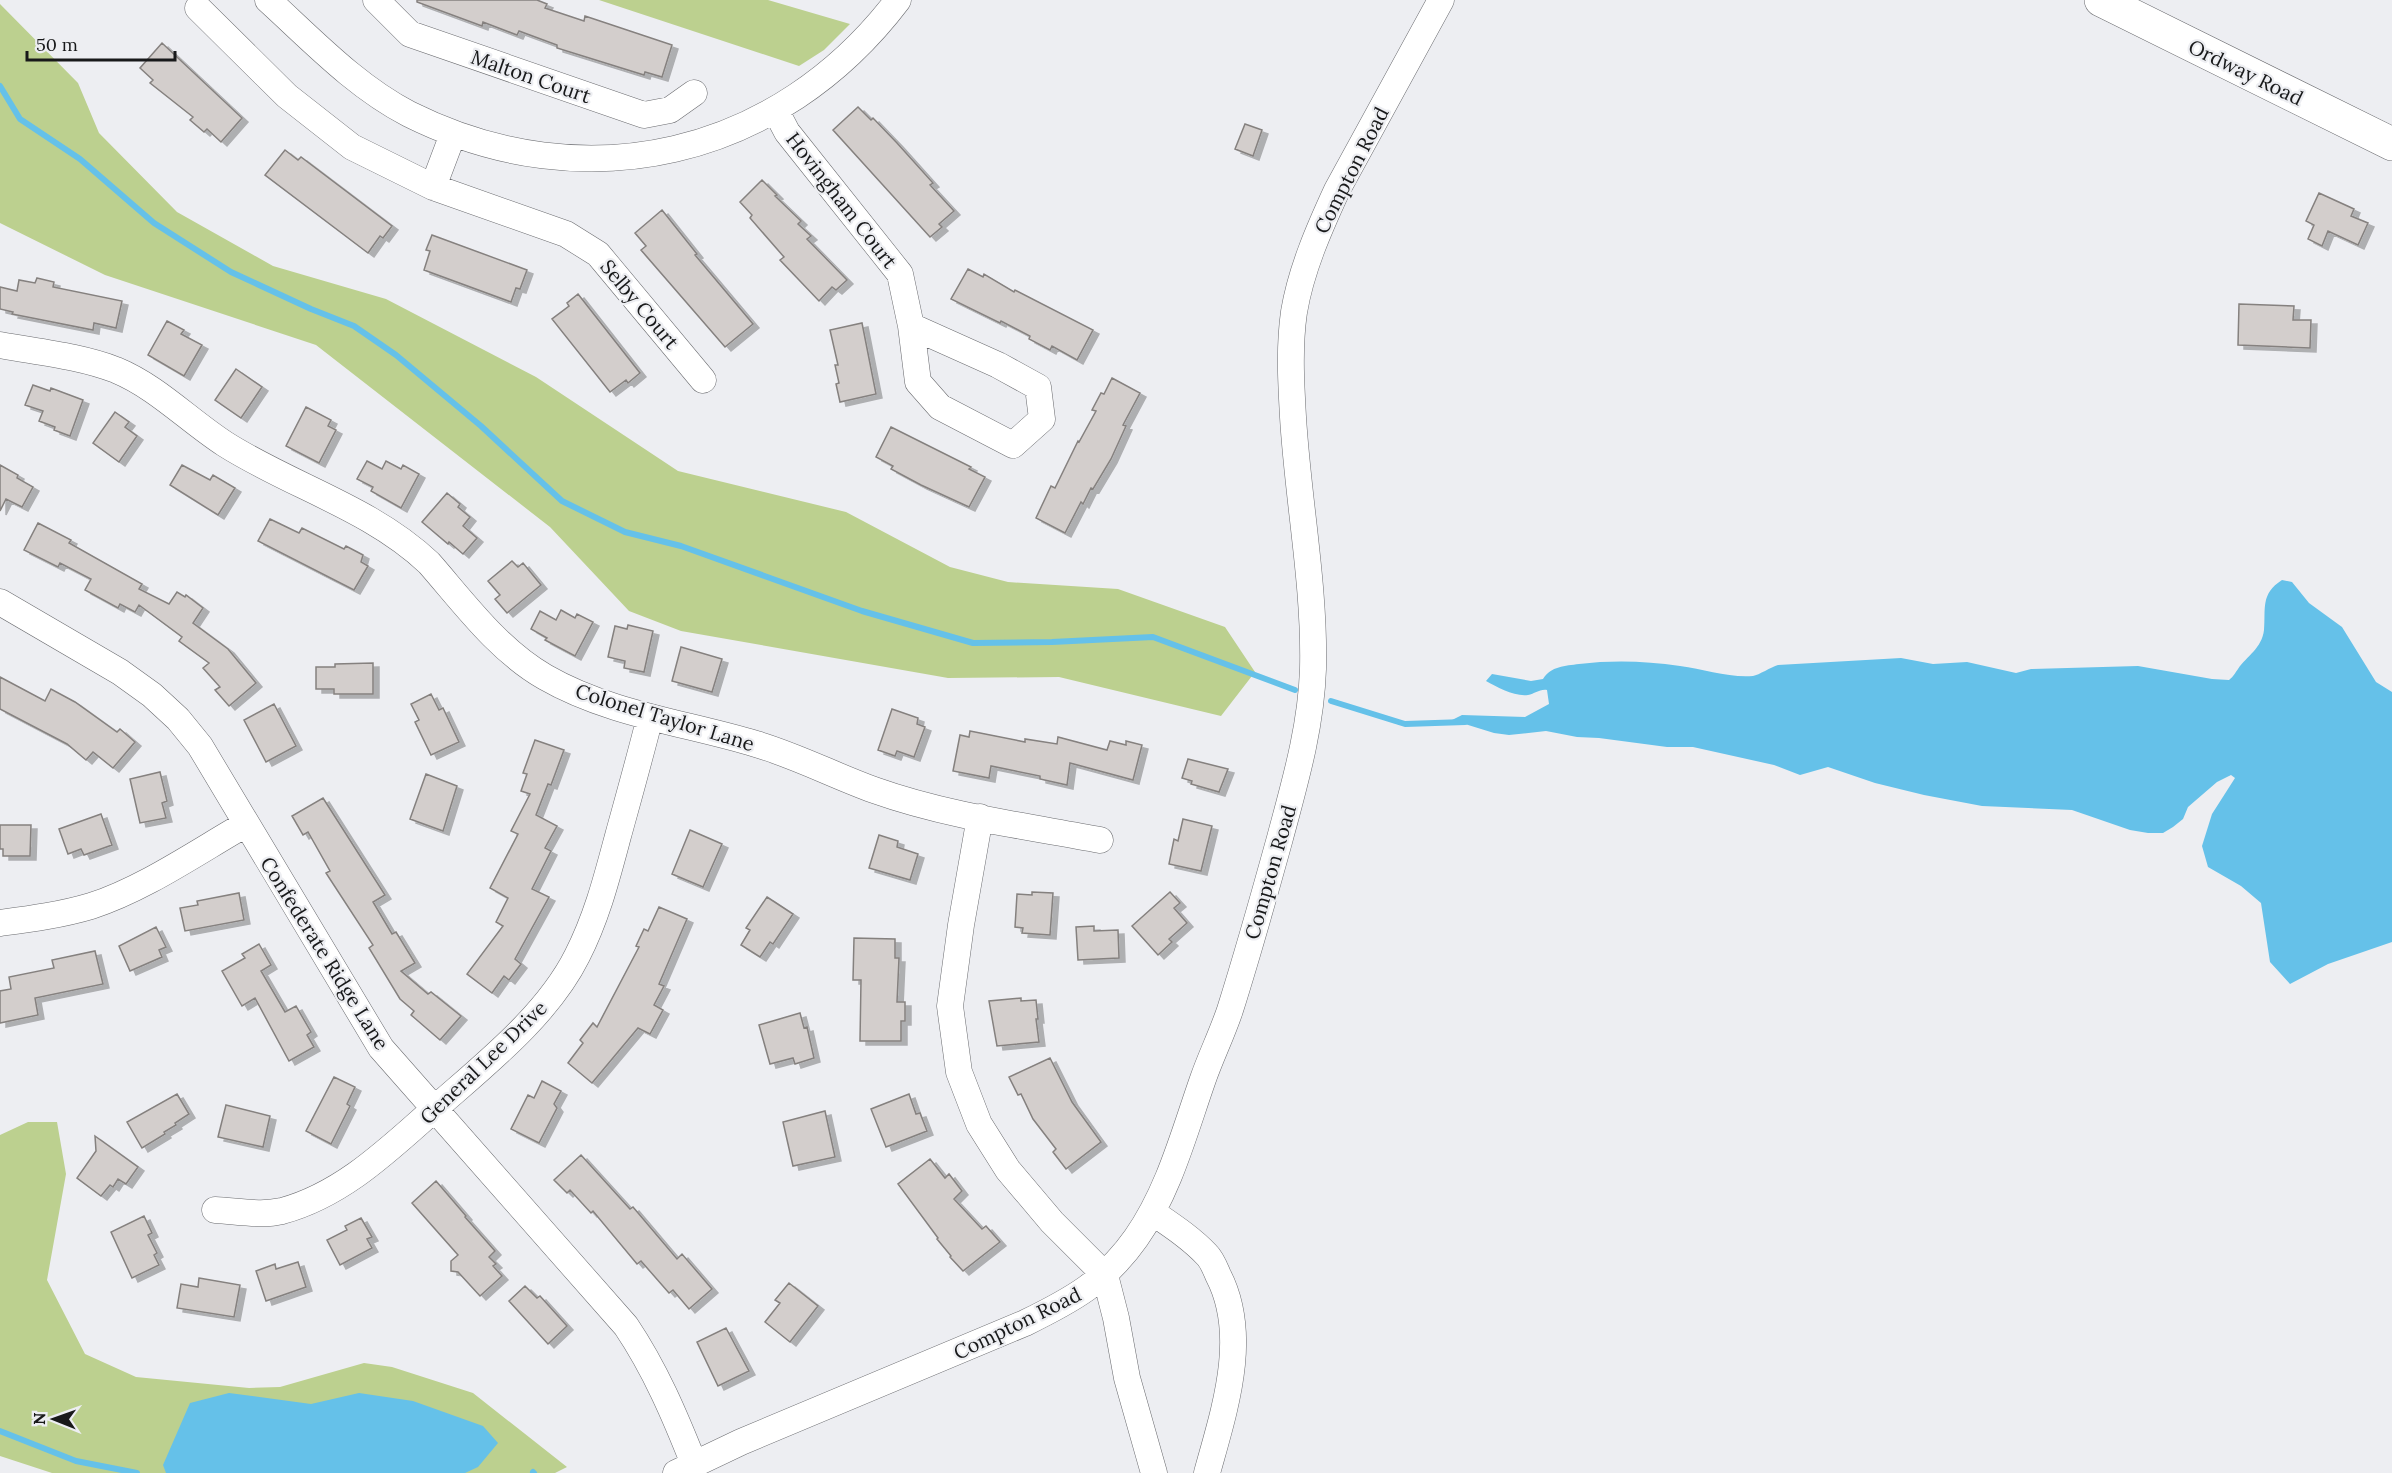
<svg xmlns="http://www.w3.org/2000/svg" width="2392" height="1473" font-family="Lora,serif">
	<style>
		.green { fill: #bcd08f }
		.water { fill: #65c1e9 }
		.lines { fill: none; stroke-linecap: round; stroke-linejoin: round }
		.stream { stroke: #65c1e9; stroke-width: 6 }
		.building { fill: #d3cecc; stroke: #85817f; stroke-width: 1.5; filter: url(#shadow) }
		.minor-casing { stroke: #6a6b6f; stroke-width: 27 }
		.major-casing { stroke: #6a6b6f; stroke-width: 34 }
		.minor { stroke: #fff; stroke-width: 26 }
		.major { stroke: #fff; stroke-width: 33 }
		.labels { text-anchor: middle; dominant-baseline: central; stroke-width: 4.5; stroke-linejoin: round; paint-order: stroke }
		.street-label { font-size: 20px; fill: #18191a; stroke: #edeef2 }
	</style>
	<defs>
		<filter id="shadow"><feDropShadow dx="6" dy="4" stdDeviation="0" flood-color="#0004"/></filter>
	</defs>
	<rect width="100%" height="100%" fill="#edeef2"/>
	<!-- green -->
	<path class="green" d="M599,0H768L850,24L824,50L799,66Z
		M0,4L78,83L99,133L177,212L273,266L386,299L536,377L678,471L846,512L950,567L1008,582L1118,589L1225,627L1255,672L1221,716L1059,677L948,678L681,631L629,611L550,527L316,345L105,275L0,223Z
		M28,1122H57L66,1174L47,1280L85,1354L136,1377L249,1388L280,1387L364,1363L392,1367L473,1393L567,1467L555,1473H52L0,1456V1135Z"/>
	<!-- water -->
	<path class="water" d="M2282,580L2292,582L2309,603L2342,627L2376,682L2392,692V942L2328,964L2290,984L2270,962L2261,903L2241,886L2208,867L2202,846L2212,814L2235,778L2231,775L2217,782L2188,807L2183,819L2173,827L2163,833H2148L2130,830L2072,810L1982,806L1924,795L1875,783L1828,767L1800,775L1774,765L1693,747H1667L1599,738L1577,737L1546,731L1509,735L1494,733L1452,720L1462,715L1525,717L1549,704L1547,690C1539,689 1535,694 1528,695C1515,697 1497,687 1486,681L1492,674L1531,681L1543,679C1551,666 1565,666 1579,664C1613,660 1646,661 1680,666C1704,669 1729,678 1753,676C1759,675 1771,667 1778,665L1901,658L1933,664L1967,662L2016,673L2031,669L2138,666L2212,679L2229,680C2234,676 2235,673 2238,669C2247,656 2262,648 2264,630C2266,609 2260,594 2282,580Z
		M229,1393L311,1404L359,1393L413,1401L483,1426L498,1443L478,1467L465,1473H166L163,1465L190,1403Z"/>
	<g class="lines">
		<!-- stream -->
		<path class="stream" d="M0,86L20,119L80,159L154,223L231,272L311,309L354,326L396,355L481,426L562,501L625,532L681,546L862,611L973,643L1052,642L1153,637L1295,690
			M1331,701L1405,724L1465,722
			M0,1431L76,1461L137,1473
			M533,1472L534,1473"/>
	</g>
	<!-- building -->
	<path class="building" d="M417,0H537L547,4L545,8L584,21L585,16L672,45L662,77L645,72L644,75L557,48V45L519,31L517,35L483,22L482,26L417,2Z
		M162,43L242,118L221,142L207,129L204,132L190,120L193,117L150,83L153,80L140,68Z
		M858,107L871,120L873,118L897,143L933,183L930,185L954,211L939,224L942,227L930,237L833,130Z
		M1245,124L1262,130L1253,156L1235,149Z
		M285,150L298,160L301,157L392,226L383,238L380,236L368,253L265,175Z
		M762,180L777,195L775,196L801,221L798,224L811,236L807,239L847,280L836,290L832,287L819,301L780,260L784,257L750,218L752,215L740,202Z
		M2319,193L2354,209L2351,216L2368,223L2358,245L2328,231L2322,246L2308,239L2314,225L2306,221Z
		M662,210L697,254L695,255L753,324L725,347L641,250L646,246L635,233Z
		M432,235L527,270L520,289L516,288L511,302L424,270L430,251L426,250Z
		M968,269L983,277L984,274L1014,292L1015,290L1093,330L1077,360L1052,346L1050,350L1029,339L1030,336L1001,321L1000,323L951,299Z
		M37,278L54,282L53,287L122,301L116,328L94,323L93,330L12,314L13,312L0,309V287L17,291L19,280L35,283Z
		M578,294L640,373L628,383L626,380L610,392L552,319L569,306L567,303Z
		M2239,304L2294,306L2293,320H2311L2310,348L2238,345Z
		M167,321L184,330L181,334L202,345L184,376L148,355Z
		M862,323L876,394L840,402L836,384L839,383L835,365H838L830,330Z
		M236,369L262,387L241,418L215,400Z
		M1112,378L1140,393L1123,425L1126,426L1111,459L1093,489L1091,488L1083,504L1081,502L1065,533L1036,518L1051,486L1055,488L1078,441L1079,442L1096,411L1092,410L1101,393L1104,394Z
		M33,385L50,391L51,388L83,400L70,436L54,430L55,427L39,421L43,411L25,405Z
		M306,407L331,420L328,426L336,430L319,463L286,446Z
		M115,412L129,422L125,427L137,436L119,462L93,443Z
		M891,427L971,467L969,469L985,477L969,507L921,485L891,469L893,466L876,457Z
		M367,461L382,469L386,461L401,469L403,465L419,474L401,508L371,491L373,487L357,479Z
		M0,465L18,475L17,478L33,487L22,507L6,499L0,511Z
		M182,465L210,480L213,475L235,488L218,515L170,485Z
		M447,493L460,504L458,507L470,517L463,526L477,538L463,554L449,542L448,544L422,522Z
		M270,519L299,533L302,528L344,549L346,546L363,555L361,562L368,566L354,590L258,541Z
		M38,523L71,540L69,543L142,584L139,589L169,604L177,592L185,597L186,595L203,608L193,623L228,649L256,683L229,706L215,690L220,687L203,668L209,663L179,641L182,637L139,605L135,612L120,604L118,608L85,590L91,579L60,563L58,567L24,550Z
		M512,561L518,567L523,563L541,585L507,613L495,599L500,595L488,581Z
		M561,610L575,618L577,614L593,622L575,656L545,640L547,638L531,629L540,611L556,620Z
		M628,625L653,631L644,672L624,668L625,661L608,657L615,626L627,629Z
		M681,647L722,659L712,692L672,681Z
		M373,663V694H334V689H316V667H335V664Z
		M0,677L45,701L51,689L75,702L117,732L120,729L135,742L113,768L93,752L86,760L67,744L0,709Z
		M431,694L439,710L443,708L459,742L431,755L415,722L419,720L411,704Z
		M274,704L296,746L266,762L244,720Z
		M892,709L918,718L917,724L925,727L914,757L897,751L895,756L878,750Z
		M970,731L1025,742V739L1057,744L1058,737L1107,750L1110,741L1126,745V741L1142,745L1133,780L1070,763L1067,785L1040,779V776L991,766L989,778L953,771L960,735L969,737Z
		M535,740L564,750L551,785L548,784L536,815L557,826L545,848L551,851L532,889L549,897L515,959L521,964L509,980L504,976L492,993L467,974L503,926L496,922L508,898L490,888L518,834L511,831L530,794L521,791L527,774L523,773Z
		M1188,759L1228,769L1219,792L1191,784L1192,781L1182,778Z
		M160,772L167,801L162,803L166,818L140,823L130,779Z
		M426,774L457,786L443,831L410,819Z
		M323,798L385,895L373,902L392,934L396,932L415,963L401,971L428,994L431,992L461,1016L440,1040L411,1015L414,1011L400,999L369,948L373,945L326,873L330,871L308,832L303,835L292,816Z
		M101,814L112,845L84,855L81,849L68,854L59,829Z
		M1183,819L1212,826L1201,871L1169,864L1174,839L1178,841Z
		M0,825H31L30,856H3V849H0Z
		M690,830L722,844L703,887L672,874Z
		M879,835L898,841L897,847L918,854L910,880L869,868Z
		M1032,892L1053,893L1050,935L1022,933L1023,928L1015,927L1017,894L1032,895Z
		M1170,892L1180,903L1174,908L1187,923L1169,939L1172,942L1158,955L1132,926Z
		M239,893L244,920L185,931L180,908L198,905L197,901Z
		M767,897L793,914L773,944L770,942L760,957L741,945L750,930L746,928Z
		M659,907L687,919L659,984L664,986L654,1005L663,1010L650,1034L638,1028L592,1083L568,1063L583,1043L580,1040L593,1023L597,1027L639,947L636,946L644,929L648,931Z
		M1094,926V931L1118,930L1119,958L1078,960L1076,927Z
		M156,927L166,947L159,950L162,957L130,971L119,946Z
		M854,938L895,939V958H899L897,1002H905V1021H901V1041H860L861,980H853Z
		M259,944L271,965L261,971L285,1012L296,1006L311,1032L307,1035L314,1047L289,1061L255,998L242,1006L222,971L245,958L242,954Z
		M95,951L103,984L35,998L38,1015L0,1023V991L11,989L9,977L54,968L52,960Z
		M1021,998V1001L1036,1000L1038,1019H1036L1039,1042L997,1046L989,1001Z
		M800,1013L804,1028L807,1027L814,1058L795,1064L793,1058L770,1064L759,1025Z
		M1050,1058L1072,1102L1101,1142L1066,1169L1053,1152L1056,1149L1033,1119L1021,1094L1018,1095L1009,1077Z
		M334,1077L355,1087L347,1104L350,1106L331,1144L306,1131Z
		M542,1081L561,1091L554,1104L557,1108L539,1143L511,1129L528,1095L534,1098Z
		M177,1094L189,1114L175,1123L176,1125L164,1132L165,1134L142,1148L127,1122Z
		M909,1094L916,1114L920,1113L927,1131L886,1147L871,1109Z
		M226,1105L270,1116L263,1147L218,1137Z
		M825,1111L835,1157L793,1166L783,1122Z
		M95,1136L138,1167L126,1184L118,1179L113,1187L110,1185L101,1196L77,1178L96,1151Z
		M581,1155L630,1209L633,1207L677,1259L682,1254L712,1289L689,1309L673,1290L669,1293L641,1261L637,1264L593,1211L591,1213L570,1190L567,1193L554,1180Z
		M930,1159L945,1178L949,1174L962,1191L954,1199L982,1229L986,1226L1000,1242L963,1271L950,1257L951,1256L937,1239L938,1238L898,1184Z
		M436,1181L466,1216L465,1217L495,1251L489,1257L496,1264L493,1266L502,1276L480,1296L458,1272L451,1271V1261L458,1255L412,1203Z
		M144,1216L152,1233L148,1235L157,1253L154,1255L159,1265L132,1278L111,1232Z
		M361,1218L372,1237L367,1239L372,1248L340,1265L327,1240L347,1230L345,1226Z
		M298,1262L306,1287L266,1301L256,1271L275,1264L276,1269Z
		M199,1278L240,1285L234,1317L177,1308L181,1284L198,1287Z
		M789,1283L818,1306L790,1342L765,1322L780,1303L775,1300Z
		M525,1286L537,1298L540,1296L567,1326L548,1344L509,1301Z
		M726,1328L749,1371L718,1386L697,1342Z"/>
	<g class="lines">
		<!-- minor casing -->
		<g class="minor-casing">
			<path id="minor" d="M268,0C312,40 355,86 409,114C585,202 779,157 898,0
				M376,0L410,34L644,115L670,110L694,93
				M198,8L287,96L352,147L433,187L453,134
				M776,111L787,132L900,274L911,326L918,382L940,407L1013,445L1042,419L1038,387L998,365L911,326
				M433,187L566,234L598,254L703,380
				M0,345C38,352 80,356 116,370C157,387 188,420 225,444C291,486 371,508 429,563C464,603 498,650 545,677C609,714 686,723 756,744C797,756 835,776 874,790C947,816 1025,826 1100,840
				M0,602L120,672L152,695L178,719L200,746L381,1048L626,1326C655,1369 675,1416 694,1464
				M980,817L961,925L950,1006L959,1072L979,1124L1008,1170L1052,1222L1105,1275L1116,1318L1127,1378L1154,1473
				M0,923C30,919 61,915 91,906C144,889 197,852 246,824
				M215,1210C237,1211 261,1216 282,1211C345,1194 392,1146 439,1105C488,1062 548,1014 577,956C597,917 607,877 618,836C629,796 640,757 650,717
				M1152,1212C1171,1225 1191,1238 1207,1255C1212,1260 1215,1268 1218,1275C1250,1336 1224,1411 1207,1473
				M676,1473L741,1442L1025,1323C1072,1300 1105,1282 1136,1238C1169,1191 1184,1133 1203,1079C1211,1056 1222,1034 1230,1010C1248,953 1264,896 1280,838C1295,782 1311,728 1313,669C1315,585 1298,501 1293,417C1291,382 1289,347 1294,312C1301,270 1319,229 1337,190L1441,0"/>
		</g>
		<!-- major casing -->
		<g class="major-casing">
			<path id="major" d="M2101,0L2392,144"/>
		</g>
		<!-- minor -->
		<use href="#minor" class="minor"/>
		<!-- major -->
		<use href="#major" class="major"/>
	</g>
	<g class="labels">
		<!-- street labels -->
		<g class="street-label">
			<text transform="translate(2246 72) rotate(26)">Ordway Road</text>
			<text transform="translate(531 76) rotate(19)">Malton Court</text>
			<text transform="translate(1351 170) rotate(-63)">Compton Road</text>
			<text transform="translate(842 200) rotate(52)">Hovingham Court</text>
			<text transform="translate(640 304) rotate(50)">Selby Court</text>
			<text transform="translate(665 717) rotate(17)">Colonel Taylor Lane</text>
			<text transform="translate(1270 872) rotate(-74)">Compton Road</text>
			<text transform="translate(325 953) rotate(58)">Confederate Ridge Lane</text>
			<text transform="translate(483 1062) rotate(-44)">General Lee Drive</text>
			<text transform="translate(1017 1323) rotate(-26)">Compton Road</text>
		</g>
	</g>
	<!-- north arrow -->
	<g transform="translate(54 1419) rotate(271)" stroke="#edeef2" stroke-width="4.5" paint-order="stroke">
	<path d="M0-4.5L10 22L0 15L-10 22Z" fill="#18191a"/>
	<text y="-9" font-size="16" font-weight="bold" text-anchor="middle" fill="#18191a">N</text>
	</g>
	<!-- scale -->
	<path d="M27 51v9h148v-9" fill="none" stroke="#18191a" stroke-width="3"/>
	<text x="36" y="51" font-size="18" fill="#18191a" stroke="#edeef2" stroke-width="4.5" paint-order="stroke">50 m</text>
</svg>
